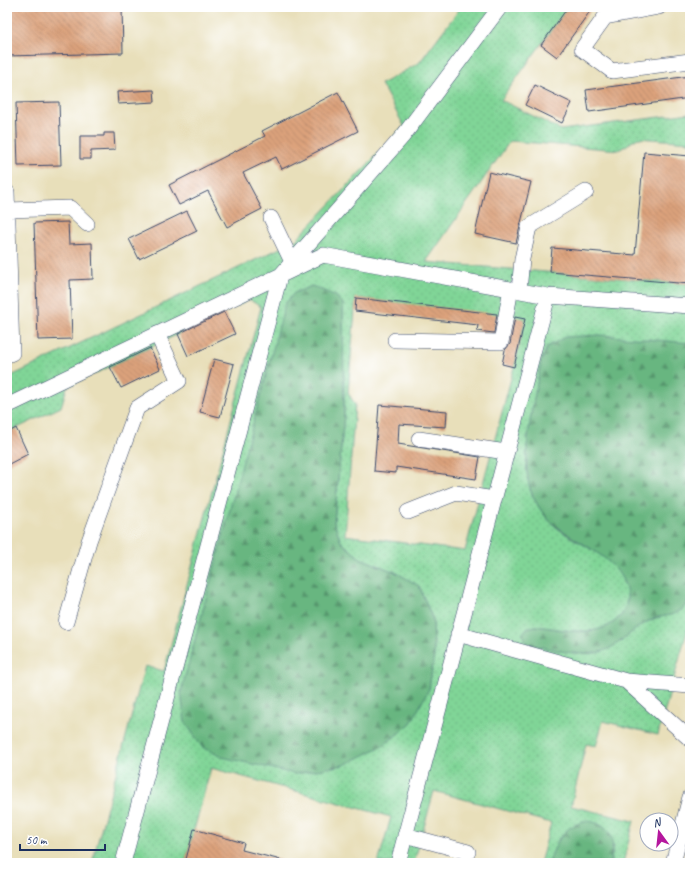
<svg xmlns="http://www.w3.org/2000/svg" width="697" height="870" font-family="Caveat,sans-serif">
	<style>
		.grass { fill: url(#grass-dots); stroke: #4e827a; fill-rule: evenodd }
		.forest { fill: url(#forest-firs); stroke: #42726f }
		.building { fill: url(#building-back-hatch) }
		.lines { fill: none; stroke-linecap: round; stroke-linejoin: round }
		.minor-casing { stroke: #3a496c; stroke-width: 16 }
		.minor { stroke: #fff; stroke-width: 15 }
	</style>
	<defs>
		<pattern id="grass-dots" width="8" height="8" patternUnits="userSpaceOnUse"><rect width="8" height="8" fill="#80d597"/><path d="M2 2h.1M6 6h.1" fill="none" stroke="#6eb785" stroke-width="1.8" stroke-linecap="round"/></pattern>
		<pattern id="forest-firs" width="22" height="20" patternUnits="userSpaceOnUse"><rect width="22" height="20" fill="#68b680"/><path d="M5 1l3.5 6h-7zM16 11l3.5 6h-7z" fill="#55946c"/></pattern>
		<pattern id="building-back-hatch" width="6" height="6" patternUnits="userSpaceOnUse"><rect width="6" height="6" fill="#dca27c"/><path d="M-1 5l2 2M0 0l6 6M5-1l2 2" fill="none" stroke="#b28469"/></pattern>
	</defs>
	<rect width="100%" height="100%" fill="#fff"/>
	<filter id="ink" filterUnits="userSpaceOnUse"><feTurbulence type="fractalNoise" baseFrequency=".025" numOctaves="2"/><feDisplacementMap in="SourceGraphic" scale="8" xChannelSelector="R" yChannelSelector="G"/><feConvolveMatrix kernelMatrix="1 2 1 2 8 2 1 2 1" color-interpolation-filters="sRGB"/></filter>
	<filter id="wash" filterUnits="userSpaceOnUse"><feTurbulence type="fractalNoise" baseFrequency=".012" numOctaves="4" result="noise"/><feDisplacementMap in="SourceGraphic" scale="16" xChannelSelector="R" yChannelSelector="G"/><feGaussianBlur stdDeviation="0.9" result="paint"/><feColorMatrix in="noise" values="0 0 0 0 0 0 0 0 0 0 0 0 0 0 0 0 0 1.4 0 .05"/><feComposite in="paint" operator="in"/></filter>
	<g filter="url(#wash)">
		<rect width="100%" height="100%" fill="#e8dfba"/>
		<!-- grass -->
		<path class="grass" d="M461,7H568L501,100L561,130L690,113V142L638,138L619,150L510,141L426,262L690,284V343L541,363C535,398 518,461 532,494C535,501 541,511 546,517C569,546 621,551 627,594C628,600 626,608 622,614C601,641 565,629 535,626L621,642C630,633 640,625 651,620C668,612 684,618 690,594V621L658,735L603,721L596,746L586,744L571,806L634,821L623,863H610L614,846L559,838L549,863H540L551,823L434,791L414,863H378L391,817L211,768L185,863H92L145,666L164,671L261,307L250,300L67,387L61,407L7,433V378L295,241L404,126L381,84L419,63ZM356,298L525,319L514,367L465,551L345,535L355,404L348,393ZM343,304L344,415L334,522L341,542L360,558L397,573L419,586L433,620L434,655L429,689L181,692Z"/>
		<!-- forest -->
		<path class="forest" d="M312,286L336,296L343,304L344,415L334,522L341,542L360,558L397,573L419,586L433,620L434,655L429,689L411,723L384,745L344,765L295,774L222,757L202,747L185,722L181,692L285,304L294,293Z
			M600,335L690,343V594C688,601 687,605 681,610C673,617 662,615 653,619C631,628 618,650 595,653C574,656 549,648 528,644L524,640L523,633L527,628L535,626C565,629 601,641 622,614C626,608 628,600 627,594C622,559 582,546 557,527C554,524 549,521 546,517C541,511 535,501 532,494C518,461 535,398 541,362L547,347L565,337Z
			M590,821C614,828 615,841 610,863H549C556,841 565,823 590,821Z"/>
		<g id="blocks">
			<!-- building -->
			<path class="building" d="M7,7H122L123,53L7,56Z
				M568,7H593L557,57L541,45Z
				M690,76V98L589,112L586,90Z
				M535,85L572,103L562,123L525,105Z
				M154,90L155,102L118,104L117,92Z
				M338,92L358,131L282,169L276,157L243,173L262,209L227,227L208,191L179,205L169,185L265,136L262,131Z
				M59,102L61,165L18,166L16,103Z
				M104,133H114L115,150L91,151V159H80V136H104Z
				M644,152L690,156V284L550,272L552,248L635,255Z
				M489,172L531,182L516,243L475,234Z
				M187,211L197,231L139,259L129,239Z
				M68,222L69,244L92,243L93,279L70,280L72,339L38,340L34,223Z
				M356,298L497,314L494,333L477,331L478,325L355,311Z
				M224,312L235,334L188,356L178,334Z
				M515,317L525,319L514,367L502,364L505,350L510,344Z
				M150,348L160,369L121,388L110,367Z
				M214,359L234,364L220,417L200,412Z
				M379,405L447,411L446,427L399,424L398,444L480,457L476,479L396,467V473L374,471Z
				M16,428L28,454L7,465V433Z
				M194,829L244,843L242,850L281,860L280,863H185Z"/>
		</g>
	</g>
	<g filter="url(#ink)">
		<use href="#blocks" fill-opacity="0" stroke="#3a496c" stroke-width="1"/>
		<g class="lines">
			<!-- minor casing -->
			<g class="minor-casing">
				<path id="minor" d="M659,7L605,17L582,49L612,71L690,61
					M7,192L12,353L7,355
					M8,210L70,208L87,224
					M271,218L295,268
					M519,291L522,259L529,227L586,192
					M395,340L501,342L511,289
					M7,406L323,255L548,296L690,306
					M419,439L506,452
					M408,512L456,493L494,499
					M66,622L89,541L137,408L179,381L157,334
					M458,634L626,681L690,686
					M626,681L690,739
					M405,835L468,852
					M123,863L280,276L403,136L500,7
					M398,863L548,296
					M673,863L690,797"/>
			</g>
			<!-- minor -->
			<use href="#minor" class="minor"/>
		</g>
	</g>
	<!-- margin -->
	<rect width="697" height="870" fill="none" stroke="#fff" stroke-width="24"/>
	<!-- north arrow -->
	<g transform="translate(659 832) rotate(345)"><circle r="19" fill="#ffffff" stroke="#a4acbf"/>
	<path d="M0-3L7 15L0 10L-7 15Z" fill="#b5179e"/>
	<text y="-6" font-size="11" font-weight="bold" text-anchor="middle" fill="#1b2f5e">N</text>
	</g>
	<!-- scale -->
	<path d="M20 844v6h85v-6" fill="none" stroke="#1b2f5e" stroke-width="2"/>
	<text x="26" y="844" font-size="12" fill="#1b2f5e" stroke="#ffffff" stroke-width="3" paint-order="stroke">50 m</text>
</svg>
